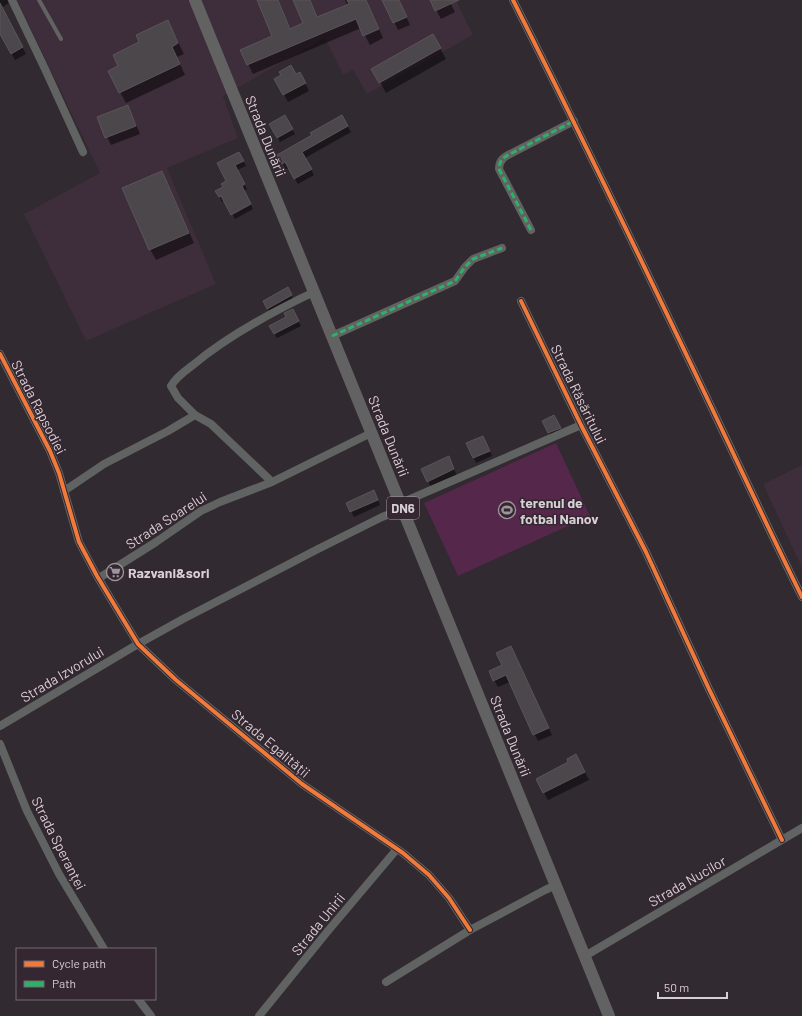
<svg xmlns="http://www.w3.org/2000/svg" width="802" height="1016" font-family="Barlow,sans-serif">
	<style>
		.built { fill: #3e2d3a }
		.green { fill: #54274b }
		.shadow { fill: #0007 }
		.building { fill: #4c474b; stroke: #5b555a }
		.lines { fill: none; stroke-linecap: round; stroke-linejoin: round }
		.service { stroke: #616362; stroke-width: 4 }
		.minor { stroke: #616362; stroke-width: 8 }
		.primary { stroke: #636263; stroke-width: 12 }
		.quiet { stroke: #2db169; stroke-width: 3; stroke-dasharray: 6 3; stroke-linecap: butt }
		.cycleway-casing { stroke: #342731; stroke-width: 6 }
		.cycleway { stroke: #f17a3a; stroke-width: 4 }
		.labels { text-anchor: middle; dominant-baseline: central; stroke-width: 3; stroke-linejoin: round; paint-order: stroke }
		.shield { fill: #342731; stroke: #a69da3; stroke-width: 1 }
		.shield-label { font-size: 13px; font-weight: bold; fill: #d7cfd4 }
		.street-label { font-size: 14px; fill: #d7cfd4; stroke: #342731 }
		.poi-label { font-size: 14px; font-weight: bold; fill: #d7cfd4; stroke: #342731; text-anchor: start }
	</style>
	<rect width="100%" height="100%" fill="#312a30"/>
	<!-- built -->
	<path class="built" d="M17,0H456L473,35L367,94L353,70L343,75L325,38L223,96L238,138L167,168L216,284L86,341L24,214L100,173Z
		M802,465V568L763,484Z"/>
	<!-- green -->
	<path class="green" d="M556,443L590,516L458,576L424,503Z"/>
	<!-- shadow -->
	<path class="shadow" d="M0,0H7L9,3L1,8L26,54L15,60L1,34H0Z
		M263,0H278L291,30L304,24L294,0H310L318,18L348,6L345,0H366L383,38L370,45L361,28L253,74L248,64L273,37Z
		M384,0H399L410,25L398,30Z
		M431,0H449L455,12L441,19Z
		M173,32L184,54L177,57L185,75L126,103L120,92V66Z
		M433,35L446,59L386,93L373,69Z
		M300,73L309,91L288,102L276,79L282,75H296Z
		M128,106L140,134L111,145L98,118Z
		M285,117L295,134L280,142L271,124Z
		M342,117L351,132L305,158L314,175L298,184L289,168L286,169L278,155L313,135Z
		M242,158L246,166L237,170L247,189L244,191L253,209L235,219L225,200L222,202L217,191L224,188L227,182L218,164Z
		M161,172L167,183L194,243L156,260L150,249Z
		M288,289L294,301L271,314L264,302Z
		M292,310L301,326L277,338L270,326L287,317Z
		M553,416L562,433L552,438L543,421Z
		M486,442L492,456L476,463L467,443Z
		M448,458L458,477L432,489L428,481Z
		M376,496L380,505L354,517L347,503Z
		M514,654L552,735L538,741L510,682L498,687L490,672L503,666Z
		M580,763L589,780L548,800L537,780Z"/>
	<!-- building -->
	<path class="building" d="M257,0H278L290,29L303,23L293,0H310L317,17L349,4L347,0H366L379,29L363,36L356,19L247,65L240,50L272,36Z
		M382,0H399L407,17L393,23Z
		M430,0H459L435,11Z
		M0,3L23,47L11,54L0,34Z
		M168,20L178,43L172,47L180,64L119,93L108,71L118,66L113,55L139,42L136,35Z
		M433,34L441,48L379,83L371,69Z
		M291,65L296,74L300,72L306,83L283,95L274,79L281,75L279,72Z
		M128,105L136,126L105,138L97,117Z
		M285,115L293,129L277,138L269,124Z
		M342,115L348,126L302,152L312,169L294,179L285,162L282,164L277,155L312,135L310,133Z
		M239,152L244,161L235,165L245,184L242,186L251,204L231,215L221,196L219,197L215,191L223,187L221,184L226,181L217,163Z
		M162,171L189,233L149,250L122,188Z
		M288,287L292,295L267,309L263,301Z
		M293,309L299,321L274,334L269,326L286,317L284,313Z
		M554,415L561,428L548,433L542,421Z
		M483,436L490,451L473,458L466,443Z
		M449,456L454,469L427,482L421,469Z
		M374,490L378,500L350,512L346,503Z
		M511,646L549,728L533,735L506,675L493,681L489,671L502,665L496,653Z
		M576,754L585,772L543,793L536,779L568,762L567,759Z"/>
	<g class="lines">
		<!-- service -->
		<path class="service" d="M39,0L61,39"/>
		<!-- minor -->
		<path class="minor" d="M12,0L45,69L83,152
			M513,0C576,125 637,251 697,377C732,450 766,524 802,597
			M531,230L499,169C499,160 504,157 512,153L574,121
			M314,292C272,312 229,335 193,365C185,371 176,377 171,386L178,398L195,415L211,424L272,482L371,433
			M521,301L581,425L646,552L709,689L782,840
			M332,336L455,281L465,267L473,259L502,248
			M0,354L50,451L59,473L79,542L97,576L138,644L176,680L302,784L403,853L429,875L449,898L470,930
			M64,491L104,464L168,431L195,415
			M401,503L581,425
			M99,578L156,542L201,511L220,502L272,482
			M0,726L138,644L183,619L318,549L382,517L403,509
			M0,744L27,811L59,874L104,949
			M585,956L802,828
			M386,982L470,930L545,890L556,885
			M138,999L151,1016
			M259,1016L327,932L397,849"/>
		<!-- primary -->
		<path class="primary" d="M195,0L609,1016"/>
		<!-- quiet -->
		<path class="quiet" d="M531,230L499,169C499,160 504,157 512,153L574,121
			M332,336L455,281L465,267L473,259L502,248"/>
		<!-- cycleway casing -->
		<g class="cycleway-casing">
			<path id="cycleway" d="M513,0C576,125 637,251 697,377C732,450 766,524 802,597
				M521,301L581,425L646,552L709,689L782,840
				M0,354L50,451L59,473L79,542L97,576L138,644L176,680L302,784L403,853L429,875L449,898L470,930"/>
		</g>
		<!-- cycleway -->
		<use href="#cycleway" class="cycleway"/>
	</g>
	<!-- icons -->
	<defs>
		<g id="stadium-ring" transform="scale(0.9)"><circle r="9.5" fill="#342731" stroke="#9d959b" stroke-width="1.5"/><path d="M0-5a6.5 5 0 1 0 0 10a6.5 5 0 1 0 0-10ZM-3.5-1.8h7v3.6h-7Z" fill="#9d959b"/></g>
		<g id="supermarket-ring" transform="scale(0.9)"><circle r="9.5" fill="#342731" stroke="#9d959b" stroke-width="1.5"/><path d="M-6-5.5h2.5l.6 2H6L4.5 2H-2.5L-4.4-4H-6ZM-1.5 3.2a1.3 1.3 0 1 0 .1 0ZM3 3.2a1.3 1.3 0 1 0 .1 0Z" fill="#9d959b"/></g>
	</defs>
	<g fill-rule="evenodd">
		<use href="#stadium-ring" x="507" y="510"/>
		<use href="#supermarket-ring" x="115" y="572"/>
	</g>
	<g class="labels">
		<!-- shield labels -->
		<rect class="shield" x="387" y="497" width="32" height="22" rx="3"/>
		<g class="shield-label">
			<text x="403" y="508">DN6</text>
		</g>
		<!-- street labels -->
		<g class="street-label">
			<text transform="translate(266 136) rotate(68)">Strada Dunării</text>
			<text transform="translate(579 394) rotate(64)">Strada Răsăritului</text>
			<text transform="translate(39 407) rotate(63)">Strada Rapsodiei</text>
			<text transform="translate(389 436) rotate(68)">Strada Dunării</text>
			<text transform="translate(166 520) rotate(-33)">Strada Soarelui</text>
			<text transform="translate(62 674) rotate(-31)">Strada Izvorului</text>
			<text transform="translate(511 736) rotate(68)">Strada Dunării</text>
			<text transform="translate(271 743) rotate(40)">Strada Egalității</text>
			<text transform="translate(59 843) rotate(63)">Strada Speranței</text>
			<text transform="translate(687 881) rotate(-30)">Strada Nucilor</text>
			<text transform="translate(318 924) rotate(-51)">Strada Unirii</text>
		</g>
		<!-- poi labels -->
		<g class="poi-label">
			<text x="520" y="502">terenul de<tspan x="520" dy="16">fotbal Nanov</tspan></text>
			<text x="128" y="572">Razvani&amp;sori</text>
		</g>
	</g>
	<!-- legend -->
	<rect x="16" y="948" width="140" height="52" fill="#342731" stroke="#756a72"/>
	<rect x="24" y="961" width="20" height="6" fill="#f17a3a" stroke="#756a72"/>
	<text x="52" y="968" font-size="12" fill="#d7cfd4">Cycle path</text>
	<rect x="24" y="981" width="20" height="6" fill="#2db169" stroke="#756a72"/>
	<text x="52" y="988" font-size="12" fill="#d7cfd4">Path</text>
	<!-- scale -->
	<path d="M658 992v6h69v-6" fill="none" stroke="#d7cfd4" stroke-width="2"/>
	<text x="664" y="992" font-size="12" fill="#d7cfd4" stroke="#342731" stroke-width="3" paint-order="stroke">50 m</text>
</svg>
